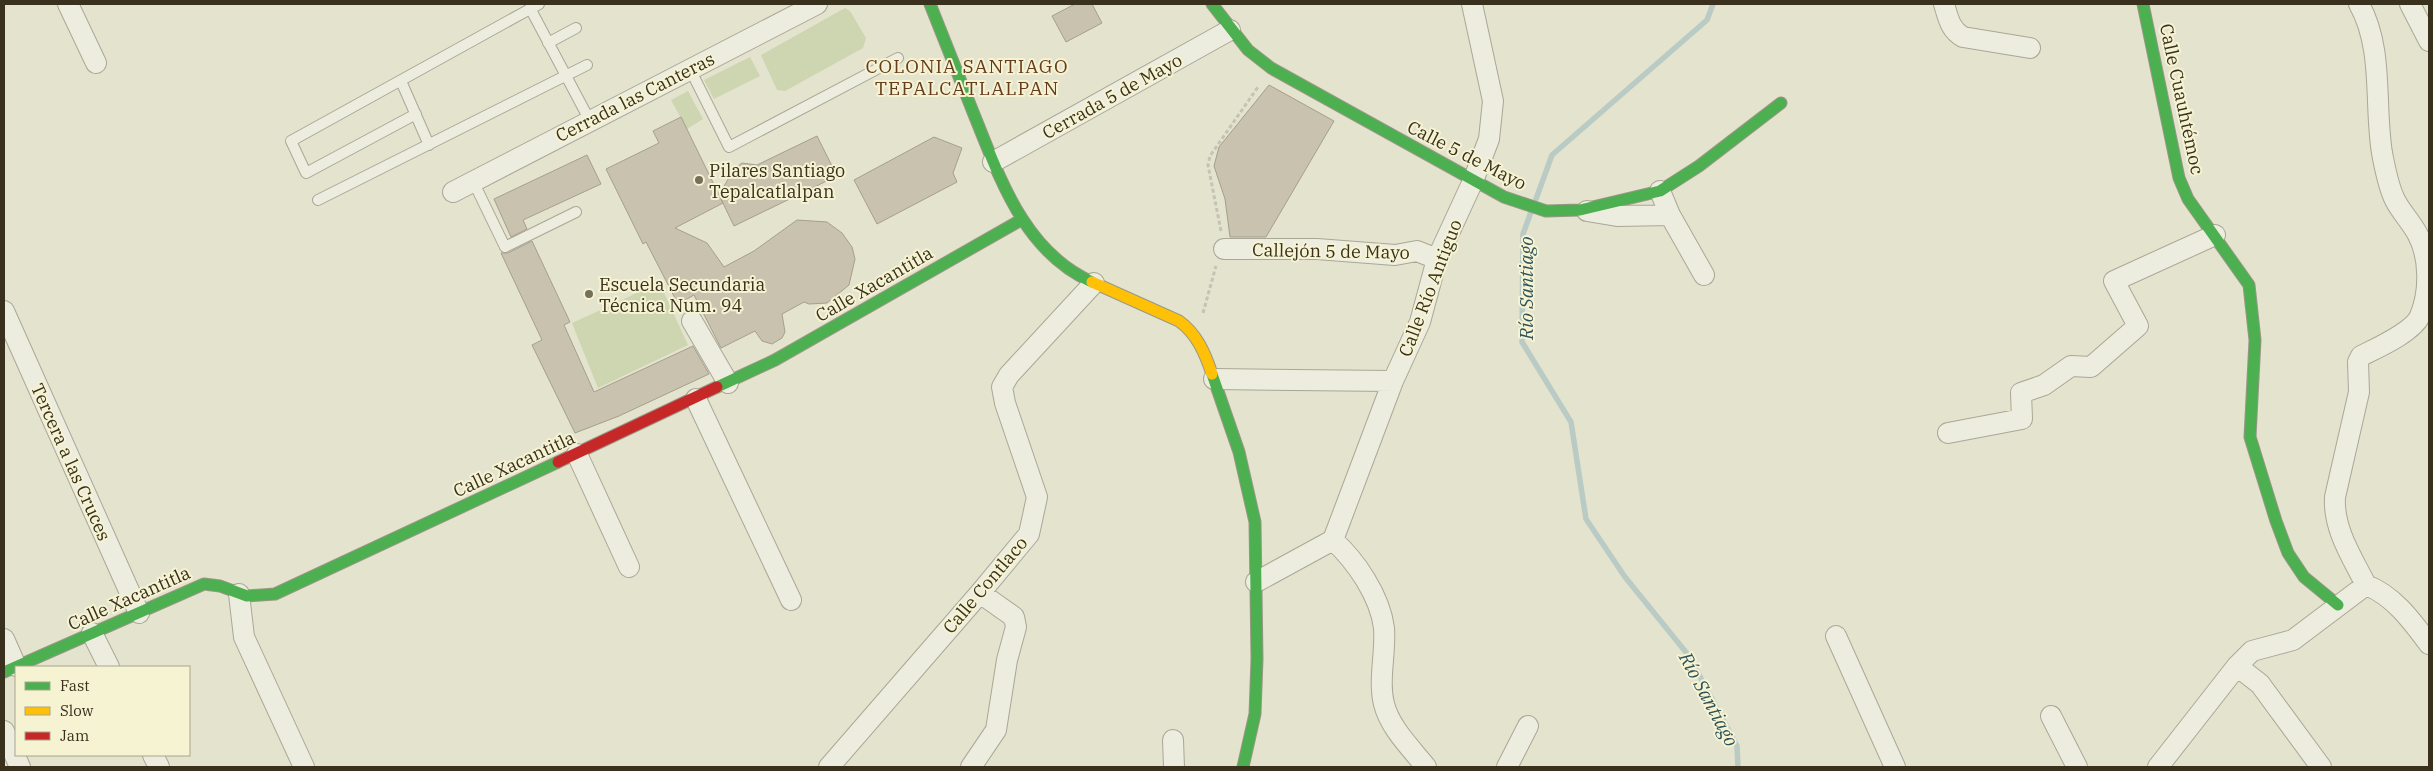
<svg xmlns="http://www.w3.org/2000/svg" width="2433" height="771" font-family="'IBM Plex Serif',serif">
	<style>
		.green { fill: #cdd6b0 }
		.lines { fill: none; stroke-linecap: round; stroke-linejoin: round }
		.stream { stroke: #b9cbc4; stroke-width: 5.5 }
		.building { fill: #c8c2af; stroke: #a59f8d }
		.lane-casing { stroke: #aaa796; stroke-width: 12 }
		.street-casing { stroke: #aaa796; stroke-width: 22 }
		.fast-casing { stroke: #999786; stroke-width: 13 }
		.slow-casing { stroke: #999786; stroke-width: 13 }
		.jam-casing { stroke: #999786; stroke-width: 13 }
		.path { stroke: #c5c3b6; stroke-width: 3; stroke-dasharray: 4 2.5; stroke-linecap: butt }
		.lane { stroke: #ececdf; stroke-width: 10 }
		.street { stroke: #ececdf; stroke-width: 20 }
		.fast { stroke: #4caf50; stroke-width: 11 }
		.slow { stroke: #ffc107; stroke-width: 11 }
		.jam { stroke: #c62828; stroke-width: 11 }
		.poi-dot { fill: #756f5c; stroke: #f6f3d3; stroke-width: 2 }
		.labels { text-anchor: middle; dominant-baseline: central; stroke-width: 4; stroke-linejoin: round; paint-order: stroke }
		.street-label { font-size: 18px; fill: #39311e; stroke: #f6f3d3 }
		.poi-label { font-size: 18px; fill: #39311e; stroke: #f6f3d3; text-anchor: start }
		.neighbourhood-label { font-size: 19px; letter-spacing: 1px; fill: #663c1e; stroke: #f6f3d3 }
		.water-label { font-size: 19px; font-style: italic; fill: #2e5259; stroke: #f6f3d3 }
	</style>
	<rect width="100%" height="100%" fill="#e4e3ce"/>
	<!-- green -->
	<path class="green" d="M845,8L850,11L866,38L863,48L785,91L777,90L761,55Z
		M750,57L760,76L714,99L704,80Z
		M688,91L703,119L687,129L671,100Z
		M659,282L688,345L598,388L572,323L616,303L621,314L616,303Z"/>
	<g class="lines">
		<!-- stream -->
		<path class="stream" d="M1536,199L1552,155L1707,20L1713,4
			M1531,212L1523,234L1522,342L1571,422L1586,519L1625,577L1689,656L1737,746L1738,767"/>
	</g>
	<!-- building -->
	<path class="building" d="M1075,4H1092L1102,23L1066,42L1052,16Z
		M1269,85L1334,121L1266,237H1230L1225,199L1214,166L1219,147Z
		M681,117L723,203L675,228L707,243L724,267L754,251L797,220L827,222L842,233L852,247L855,259L849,285L827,303L809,304L804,302L782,314L785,332L782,338L772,344L762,341L755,331L721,348L694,295L678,304L646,242L643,244L606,169L659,143L653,131Z
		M817,136L837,176L734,226L719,195L734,169L742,163L757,165Z
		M934,137L962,148L953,173L957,182L877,224L854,180Z
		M587,155L601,184L523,220L527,229L511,237L494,199Z
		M532,241L570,322L564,325L594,392L693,346L709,374L619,416L575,433L532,345L542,340L501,253H508Z"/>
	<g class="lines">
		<!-- lane casing -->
		<g class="lane-casing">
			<path id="lane" d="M530,8L590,121
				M548,43L576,28
				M690,69L729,147L898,58
				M401,81L429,145
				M416,114L306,173L291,141L539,4
				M473,181L505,247L576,212
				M318,200L587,65"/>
		</g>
		<!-- street casing -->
		<g class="street-casing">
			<path id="street" d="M68,4L96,63
				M1944,4C1948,17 1950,30 1963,37L2030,48
				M2359,4C2384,49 2374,103 2382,153C2385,168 2388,186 2395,200C2401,212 2412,223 2418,235C2430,258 2430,292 2420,316C2413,332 2377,348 2361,356L2358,362L2359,392L2335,497C2333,529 2352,557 2366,585
				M2410,4L2429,41
				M993,162L1230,30
				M1660,191L1670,215L1704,275
				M453,192L817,4
				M1587,211L1617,216L1670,215
				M1224,249H1317L1395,255L1417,251L1437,259
				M4,311L139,613
				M692,321L728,383
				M1214,379L1393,381
				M696,399L791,600
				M1948,433L2022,419L2021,393L2044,385L2071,366L2091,367L2138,326L2114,281L2215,235
				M577,454L629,567
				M1333,540C1356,561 1380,596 1384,628C1386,653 1378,680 1384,704C1390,728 1411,748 1426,767
				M1256,582L1333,540L1393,381L1420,322L1437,259L1473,181L1489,139L1493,101L1472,4
				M2366,585C2393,595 2412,621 2429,644
				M239,594L244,637L304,767
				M92,633L109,667
				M1836,636L1895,767
				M4,639L16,666
				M2237,666L2260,684L2321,767
				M2051,716L2077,767
				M4,731L20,767
				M1173,740L1174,767
				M153,755L159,767
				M829,767L980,593L1029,534L1037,497L1005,403L1002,387L1009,375L1094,283
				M971,767L996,730L1007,660L1016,627L1014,617L980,593
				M1507,767L1528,726
				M2158,767L2237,666L2252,651L2293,640L2366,585"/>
		</g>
		<!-- fast casing -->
		<g class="fast-casing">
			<path id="fast" d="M930,4C945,42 960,79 975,117C1001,181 1025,252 1092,282
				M1212,4L1248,50L1271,68L1504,197L1546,211L1580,210L1660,191L1699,166L1781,103
				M2143,4L2179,178L2188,199L2249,285L2255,340L2250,437L2276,521L2288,553L2304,577L2338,605
				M1212,374L1239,452L1255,522L1257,659L1255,714L1243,767
				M717,387L775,360L1021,220
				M4,672L204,584L220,586L247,596L275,594L558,462"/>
		</g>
		<!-- slow casing -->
		<g class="slow-casing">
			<path id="slow" d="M1092,282L1179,321C1197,334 1205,353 1212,374"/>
		</g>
		<!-- jam casing -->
		<g class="jam-casing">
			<path id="jam" d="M558,462L717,387"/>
		</g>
		<!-- path -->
		<path class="path" d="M1221,231L1208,165L1210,156L1258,87
			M1203,313L1216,266"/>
		<!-- lane -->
		<use href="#lane" class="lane"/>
		<!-- street -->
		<use href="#street" class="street"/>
		<!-- fast -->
		<use href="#fast" class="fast"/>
		<!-- slow -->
		<use href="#slow" class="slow"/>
		<!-- jam -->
		<use href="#jam" class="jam"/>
	</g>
	<!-- markers -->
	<g class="poi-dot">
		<circle cx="699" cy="180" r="5"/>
		<circle cx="589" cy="294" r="5"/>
	</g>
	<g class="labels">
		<!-- street labels -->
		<g class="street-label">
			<text transform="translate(1112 96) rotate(-29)">Cerrada 5 de Mayo</text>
			<text transform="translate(635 97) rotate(-27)">Cerrada las Canteras</text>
			<text transform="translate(2182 99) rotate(78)">Calle Cuauhtémoc</text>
			<text transform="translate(1467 155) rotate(27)">Calle 5 de Mayo</text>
			<text transform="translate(1331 251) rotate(1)">Callejón 5 de Mayo</text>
			<text transform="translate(874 284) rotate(-30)">Calle Xacantitla</text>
			<text transform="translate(1430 288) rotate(-69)">Calle Río Antiguo</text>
			<text transform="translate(71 462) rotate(66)">Tercera a las Cruces</text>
			<text transform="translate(514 464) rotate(-25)">Calle Xacantitla</text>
			<text transform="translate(985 585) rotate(-50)">Calle Contlaco</text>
			<text transform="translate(129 598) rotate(-24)">Calle Xacantitla</text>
		</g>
		<!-- poi labels -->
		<g class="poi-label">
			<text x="709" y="170">Pilares Santiago<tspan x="709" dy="21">Tepalcatlalpan</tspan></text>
			<text x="599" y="284">Escuela Secundaria<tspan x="599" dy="21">Técnica Num. 94</tspan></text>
		</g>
		<!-- neighbourhood labels -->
		<g class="neighbourhood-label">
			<text x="967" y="66">COLONIA SANTIAGO<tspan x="967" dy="22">TEPALCATLALPAN</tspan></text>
		</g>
		<!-- water labels -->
		<g class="water-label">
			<text transform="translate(1526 288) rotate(-90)">Río Santiago</text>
			<text transform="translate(1709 699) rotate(62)">Río Santiago</text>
		</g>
	</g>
	<!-- border -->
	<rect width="2433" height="771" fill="none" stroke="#39311e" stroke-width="10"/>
	<!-- legend -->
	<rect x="15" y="666" width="175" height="90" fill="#f6f3d3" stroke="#aaa58b"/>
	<rect x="25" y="682" width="25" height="8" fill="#4caf50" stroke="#aaa58b"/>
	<text x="60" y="691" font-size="15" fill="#39311e">Fast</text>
	<rect x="25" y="707" width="25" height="8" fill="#ffc107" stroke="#aaa58b"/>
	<text x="60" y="716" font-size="15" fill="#39311e">Slow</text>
	<rect x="25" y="732" width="25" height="8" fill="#c62828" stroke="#aaa58b"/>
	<text x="60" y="741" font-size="15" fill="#39311e">Jam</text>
</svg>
